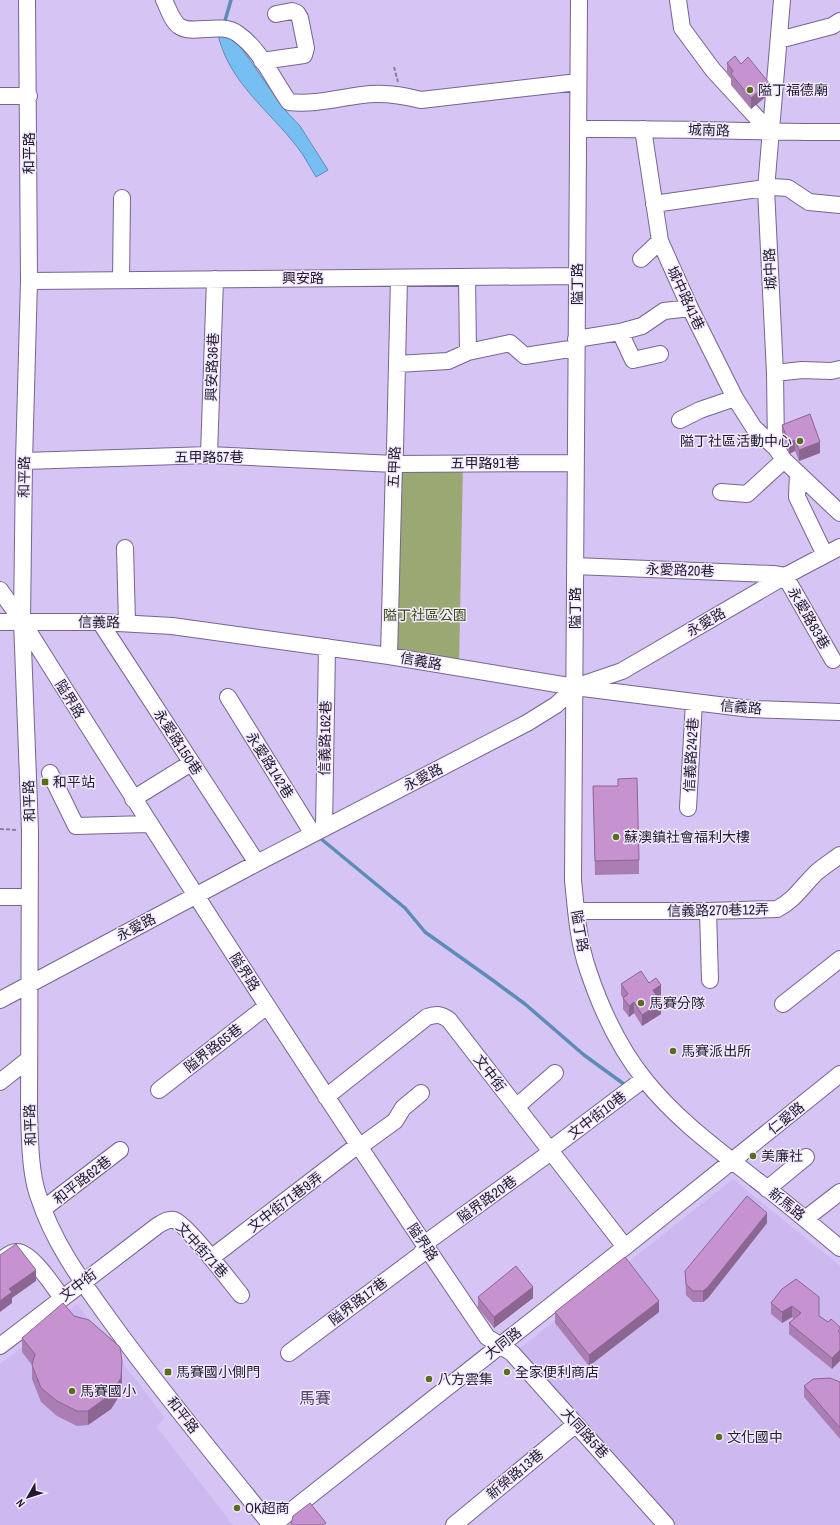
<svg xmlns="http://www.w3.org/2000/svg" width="840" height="1525" font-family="'Archivo Narrow','Noto Sans TC',sans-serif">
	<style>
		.built { fill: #cdb8f0 }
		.green { fill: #9aa974 }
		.water { fill: #77bef2; stroke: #5d8db7 }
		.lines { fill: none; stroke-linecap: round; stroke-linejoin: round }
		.stream { stroke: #5d8db7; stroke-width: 3.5 }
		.minor-casing { stroke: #766590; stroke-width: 18 }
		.path { stroke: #8b7da1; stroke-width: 2; stroke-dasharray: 4 2; stroke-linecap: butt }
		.minor { stroke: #fff; stroke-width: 16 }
		.wall { fill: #aa7eb2 }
		.shaded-wall { fill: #8b6691 }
		.building { fill: #c692cf; stroke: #8b6691 }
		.poi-dot { fill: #5a6d1b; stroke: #f2ebff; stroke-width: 1.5 }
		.labels { text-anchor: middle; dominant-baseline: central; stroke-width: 3; stroke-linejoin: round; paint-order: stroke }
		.poi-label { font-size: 14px; fill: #211a2c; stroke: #f2ebff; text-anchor: start }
		.street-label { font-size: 14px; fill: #211a2c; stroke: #f2ebff }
		.park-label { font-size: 14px; fill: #3d4a12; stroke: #f2ebff }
		.quarter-label { font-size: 16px; fill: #57466f; stroke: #f2ebff }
	</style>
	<rect width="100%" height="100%" fill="#d6c4f4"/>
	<!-- built -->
	<path class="built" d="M733,1179L840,1266V1525H676L519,1349Z
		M77,1304L165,1418L156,1426L233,1525H0V1364Z"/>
	<!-- green -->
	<path class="green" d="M463,463L459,667L389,656L394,464Z"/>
	<!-- water -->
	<path class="water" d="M223,31L238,43L284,109L300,126L328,170L316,177C310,167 305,157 298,148C270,111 228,82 218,34Z"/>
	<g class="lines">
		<!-- stream -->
		<path class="stream" d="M224,24L231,0
			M320,838L405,908L425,932L491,979L525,1004L584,1055L628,1087"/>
		<!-- minor casing -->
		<g class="minor-casing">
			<path id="minor" d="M27,0L29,281L24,461L22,621L30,830L29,1114C30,1139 30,1172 38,1195C54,1246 86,1287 117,1330C166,1397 219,1461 271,1525
				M164,0C168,8 172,21 179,26C192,36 221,21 238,34C261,50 273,80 289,102C314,105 338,98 362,95C383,92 401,95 421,100L578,82
				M579,0L573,880C576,910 578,941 588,970C601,1009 619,1048 645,1080C676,1119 716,1148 755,1179C784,1201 812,1225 840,1248
				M678,0L682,28L713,70L770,132
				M782,0L766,189L775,373L776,448L784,460L840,513
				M779,40L832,26L840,21
				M262,61L304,55L306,48L300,18L297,13L292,11L276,14
				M0,96H29
				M578,129C665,128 753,132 840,132
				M643,129L660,241L690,308L735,398L754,428L776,448
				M654,204L772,187L788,188L809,202L840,205
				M641,259L660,241
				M467,277L468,352
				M121,280L122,198
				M29,281L577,276
				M620,332L633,360L660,354
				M576,339L620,332L642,326L664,311L690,308
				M397,364L448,361L468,352L510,343L525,356L576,348
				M775,373L802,370L831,371L840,369
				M680,420L700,410L735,398
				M209,455L215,279
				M24,461L209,455L394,464L576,463
				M798,473L797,497L825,555
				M721,492L747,494L784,460
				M125,548L127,623
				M575,566L773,574L785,576
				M785,576L833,660
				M0,590L22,621C173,862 327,1102 487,1337L512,1353L666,1525
				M0,622H100L172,626L389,656L575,687L694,702L751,709L840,712
				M100,622L257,863
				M389,656L394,464L395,450L399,278
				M228,697L313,834
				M50,773L76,826L148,824
				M133,799L191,763
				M688,808L694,702
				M324,828L327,647
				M0,897H29
				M576,911H708L777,909C795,900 803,885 817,872C824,866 832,861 840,855
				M708,911L710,980
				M0,1000L257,863L527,723L556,705L575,687L622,671L785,576L840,547
				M783,1004L840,959
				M0,1082L29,1059
				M159,1090L267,1006
				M326,1097L427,1017C437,1014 441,1014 449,1020L625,1247
				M516,1107L555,1073
				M767,1189L806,1157
				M43,1209L120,1150
				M805,1219L840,1192
				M211,1258L358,1145L366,1142L395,1121L403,1108L421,1093
				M0,1261C5,1258 10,1252 16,1252C30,1250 54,1287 62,1298
				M0,1346L157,1226C162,1223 167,1219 174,1220C186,1223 231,1283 241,1295
				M289,1353L420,1255L431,1239L544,1157L555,1146L644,1079
				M273,1525L625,1247L840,1074
				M454,1525L576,1424"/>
		</g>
		<!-- path -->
		<path class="path" d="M394,67L398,82
			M0,829L17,830"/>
		<!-- minor -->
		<use href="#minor" class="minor"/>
	</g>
	<!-- wall -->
	<path class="wall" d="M727,63L741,64L769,94L751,109L731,85V79L727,74Z
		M782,425L820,453L799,461L795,451L789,454L782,436Z
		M593,786L639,860V874L595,875Z
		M649,983L661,996L658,998L661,1014L642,1026L634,1013L629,1017L623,1009V998L621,995V984Z
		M767,1223L708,1298L703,1302H693L686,1295L685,1271Z
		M782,1289L828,1322L840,1327L832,1369L789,1334V1323L794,1319L792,1317L782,1323L771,1314V1303Z
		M478,1297L533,1298L494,1328L478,1308Z
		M555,1312H659L589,1366L555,1323Z
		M22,1338L122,1376L121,1393L111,1409L88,1425L77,1426L57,1416L41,1402L32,1379V1365L22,1352Z
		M840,1382V1439L804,1397V1386Z"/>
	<!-- shaded-wall -->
	<path class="shaded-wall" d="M769,83V94L751,109V98Z
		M795,440V451L789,454V443Z
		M820,442V453L799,461V450Z
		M661,985V996L653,1001V990Z
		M634,1002V1013L629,1017V1006Z
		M661,1003V1014L642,1026V1015Z
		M767,1213V1223L708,1298L703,1302V1291Z
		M36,1270V1281L12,1298V1303L0,1312V1301L9,1289Z
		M533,1287V1298L494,1328V1317Z
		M659,1301V1312L589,1366V1355Z
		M792,1306V1317L782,1323V1312Z
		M840,1350V1361L832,1369V1358Z
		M122,1361V1376L121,1393L111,1409L88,1425V1411Z"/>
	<!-- building -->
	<path class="building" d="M735,56L741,64L748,57L769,83L751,98L731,74L733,71L727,63Z
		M810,414L820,442L799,450L795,440L789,443L782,425Z
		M637,778L639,860L595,861L593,786H618V779Z
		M641,971L649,983L656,978L661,985L653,990L661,1003L642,1015L634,1002L629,1006L623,998L628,994L621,984Z
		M747,1196L767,1213L708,1287L703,1291H693L686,1284L685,1271Z
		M16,1244L36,1270L9,1289L12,1292L0,1301V1255Z
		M625,1257L659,1301L589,1355L555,1312Z
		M516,1266L533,1287L494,1317L478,1297Z
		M796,1279L819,1297V1316L828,1322L831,1319L840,1327V1329L838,1331L840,1332V1350L832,1358L789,1323L801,1313L792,1306L782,1312L771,1303L782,1289Z
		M63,1303L74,1316L89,1320L120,1347L122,1361L121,1378L111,1394L88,1411H77L57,1401L41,1388L32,1365L35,1354L22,1338Z
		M830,1378L840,1382V1428L804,1386L813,1379Z
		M310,1503L326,1523L323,1525H291L293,1516Z"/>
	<!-- markers -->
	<g class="poi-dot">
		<circle cx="750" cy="90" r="4"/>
		<circle cx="800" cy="441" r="4"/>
		<rect x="41" y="778" width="8" height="8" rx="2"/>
		<circle cx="616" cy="837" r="4"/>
		<circle cx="641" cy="1003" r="4"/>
		<circle cx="673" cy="1051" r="4"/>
		<circle cx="753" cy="1156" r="4"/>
		<rect x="164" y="1368" width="8" height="8" rx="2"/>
		<circle cx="507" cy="1372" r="4"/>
		<circle cx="429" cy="1379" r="4"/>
		<circle cx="72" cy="1391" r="4"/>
		<circle cx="719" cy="1437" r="4"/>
		<circle cx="237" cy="1508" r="4"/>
	</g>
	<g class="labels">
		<!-- poi labels -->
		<g class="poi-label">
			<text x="758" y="90">隘丁福德廟</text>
			<text x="792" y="441" text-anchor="end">隘丁社區活動中心</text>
			<text x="53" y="782">和平站</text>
			<text x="624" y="837">蘇澳鎮社會福利大樓</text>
			<text x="649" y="1003">馬賽分隊</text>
			<text x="681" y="1051">馬賽派出所</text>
			<text x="761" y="1156">美廉社</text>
			<text x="176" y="1372">馬賽國小側門</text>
			<text x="515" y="1372">全家便利商店</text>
			<text x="437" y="1379">八方雲集</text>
			<text x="80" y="1391">馬賽國小</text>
			<text x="727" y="1437">文化國中</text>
			<text x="245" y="1508">OK超商</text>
		</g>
		<!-- street labels -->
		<g class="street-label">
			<text transform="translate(709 130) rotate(2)">城南路</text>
			<text transform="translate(29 153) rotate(-90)">和平路</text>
			<text transform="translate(770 269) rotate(-93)">城中路</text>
			<text x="303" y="278">興安路</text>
			<text transform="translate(577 284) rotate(-90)">隘丁路</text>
			<text transform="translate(686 298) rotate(65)">城中路41巷</text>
			<text transform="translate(212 367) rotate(-88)">興安路36巷</text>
			<text x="209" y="457">五甲路57巷</text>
			<text x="485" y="463">五甲路91巷</text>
			<text transform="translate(394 467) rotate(-87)">五甲路</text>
			<text transform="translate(24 477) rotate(-89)">和平路</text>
			<text transform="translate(680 570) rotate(2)">永愛路20巷</text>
			<text transform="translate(575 608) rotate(-90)">隘丁路</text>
			<text transform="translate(809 618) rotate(60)">永愛路83巷</text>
			<text transform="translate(99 622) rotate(1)">信義路</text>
			<text transform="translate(706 622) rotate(-30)">永愛路</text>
			<text transform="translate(421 661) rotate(10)">信義路</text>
			<text transform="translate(70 699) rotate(58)">隘界路</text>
			<text transform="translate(741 707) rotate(5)">信義路</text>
			<text transform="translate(325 738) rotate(-89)">信義路162巷</text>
			<text transform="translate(178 742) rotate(57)">永愛路150巷</text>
			<text transform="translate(691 755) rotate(-87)">信義路242巷</text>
			<text transform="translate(270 765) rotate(58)">永愛路142巷</text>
			<text transform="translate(423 777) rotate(-27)">永愛路</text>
			<text transform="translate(29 801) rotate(-92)">和平路</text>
			<text transform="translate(718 910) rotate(-1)">信義路270巷12弄</text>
			<text transform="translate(136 927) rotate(-28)">永愛路</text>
			<text transform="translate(580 931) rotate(80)">隘丁路</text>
			<text transform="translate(245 972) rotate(57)">隘界路</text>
			<text transform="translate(213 1048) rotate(-38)">隘界路65巷</text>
			<text transform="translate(490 1073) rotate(53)">文中街</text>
			<text transform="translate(597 1115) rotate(-37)">文中街10巷</text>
			<text transform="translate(786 1118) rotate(-39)">仁愛路</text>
			<text transform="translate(30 1125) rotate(-92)">和平路</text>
			<text transform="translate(82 1180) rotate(-38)">和平路62巷</text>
			<text transform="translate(487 1199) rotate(-36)">隘界路20巷</text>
			<text transform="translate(285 1202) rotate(-37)">文中街71巷9弄</text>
			<text transform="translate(787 1204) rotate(39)">新馬路</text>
			<text transform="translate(423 1242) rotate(56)">隘界路</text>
			<text transform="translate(202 1250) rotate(48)">文中街71巷</text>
			<text transform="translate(78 1285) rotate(-37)">文中街</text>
			<text transform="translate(358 1301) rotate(-37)">隘界路17巷</text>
			<text transform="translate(503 1343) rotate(-38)">大同路</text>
			<text transform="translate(183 1415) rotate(52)">和平路</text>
			<text transform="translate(585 1433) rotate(48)">大同路5巷</text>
			<text transform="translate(515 1474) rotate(-40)">新榮路13巷</text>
		</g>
		<!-- park labels -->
		<g class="park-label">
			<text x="425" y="615">隘丁社區公園</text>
		</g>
		<!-- quarter labels -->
		<g class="quarter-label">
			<text x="315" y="1398">馬賽</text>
		</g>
	</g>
	<!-- north arrow -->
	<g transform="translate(28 1497) rotate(231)" stroke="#f2ebff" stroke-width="3" paint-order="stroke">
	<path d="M0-3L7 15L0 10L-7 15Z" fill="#211a2c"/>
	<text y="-6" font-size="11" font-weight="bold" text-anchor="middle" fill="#211a2c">N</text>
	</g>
</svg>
